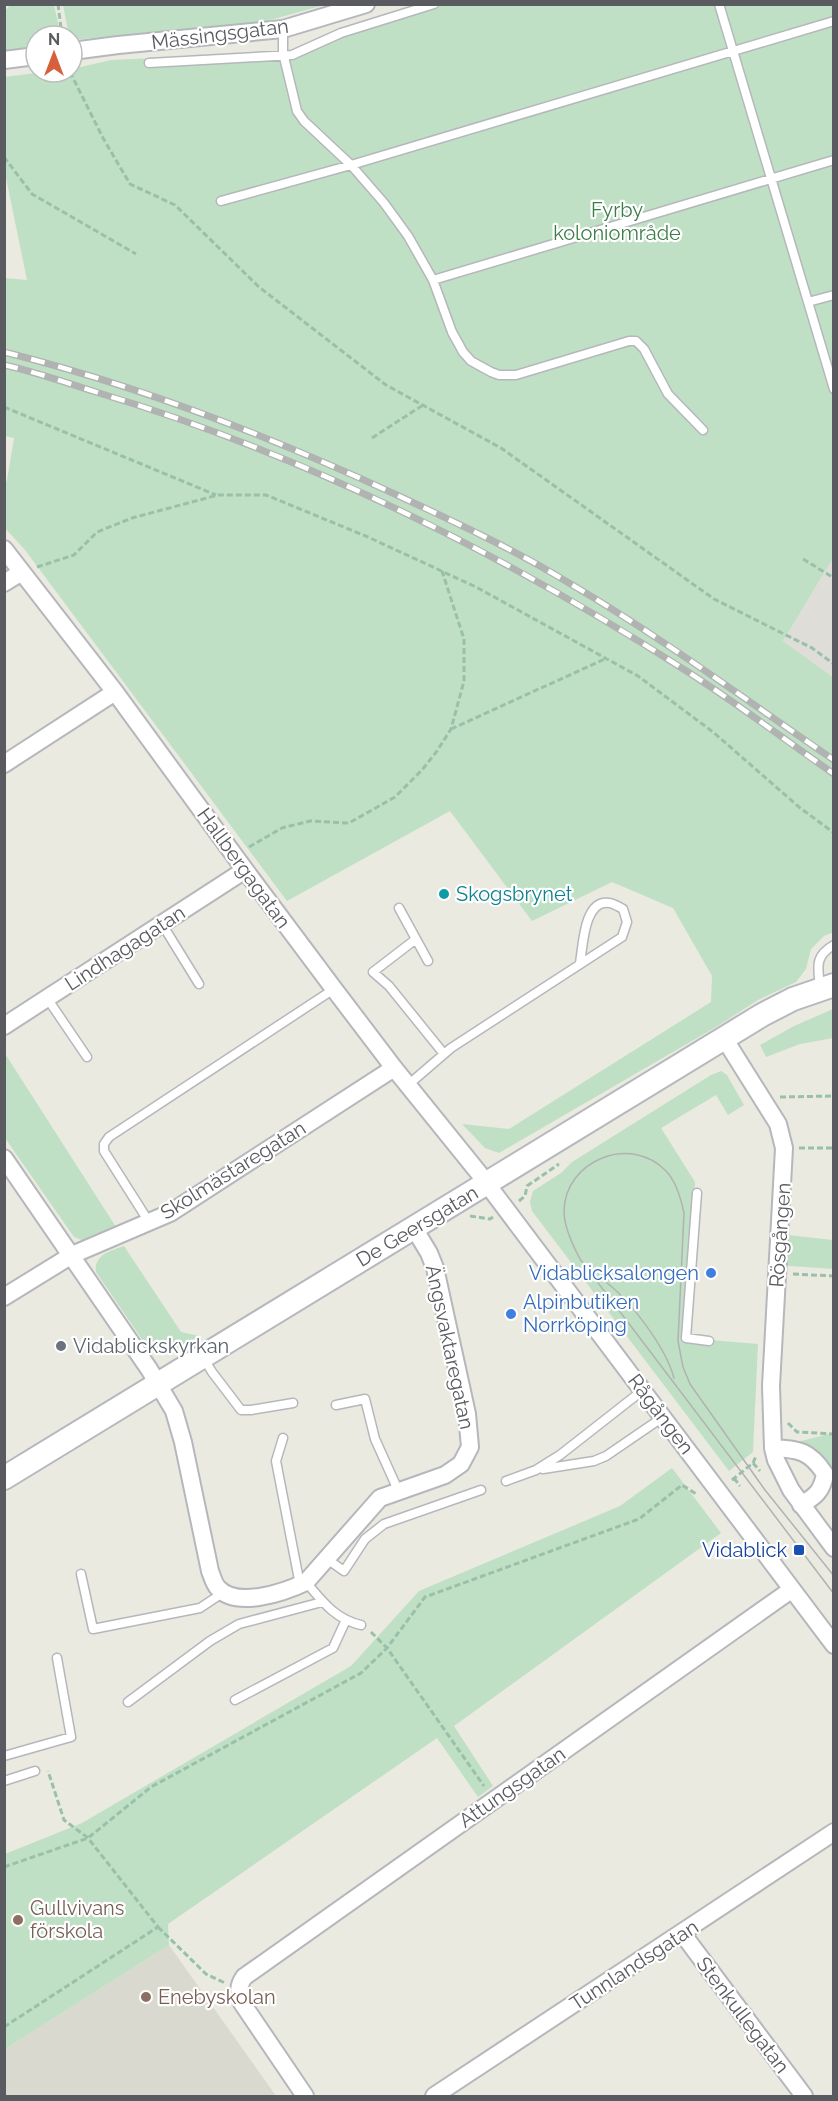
<svg xmlns="http://www.w3.org/2000/svg" width="838" height="2101" font-family="Raleway,sans-serif">
	<style>
		.industrial { fill: #deddd8 }
		.education { fill: #dad9cf }
		.green { fill: #bfe0c4 }
		.lines { fill: none; stroke-linecap: round; stroke-linejoin: round }
		.lane-casing { stroke: #b6b7bc; stroke-width: 11 }
		.street-casing { stroke: #b6b7bc; stroke-width: 20 }
		.secondary-casing { stroke: #b6b8be; stroke-width: 26 }
		.path { stroke: #9ac0aa; stroke-width: 3; stroke-dasharray: 6 3; stroke-linecap: butt }
		.lane { stroke: #fff; stroke-width: 8 }
		.street { stroke: #fff; stroke-width: 16 }
		.secondary { stroke: #fff; stroke-width: 22 }
		.tram { stroke: #b1b2b2; stroke-width: 1.5 }
		.rail-casing { stroke: #b1b2b2; stroke-width: 7 }
		.rail { stroke: #fff; stroke-width: 4.5; stroke-dasharray: 14; stroke-linecap: butt }
		.culture-dot { fill: #0f9aa8; stroke: #fff; stroke-width: 2 }
		.shop-dot { fill: #3f7fe0; stroke: #fff; stroke-width: 2 }
		.worship-dot { fill: #6b7280; stroke: #fff; stroke-width: 2 }
		.transit-dot { fill: #1a4fb4; stroke: #fff; stroke-width: 2 }
		.education-dot { fill: #8d6e63; stroke: #fff; stroke-width: 2 }
		.labels { text-anchor: middle; dominant-baseline: central; stroke-width: 4.5; stroke-linejoin: round; paint-order: stroke }
		.street-label { font-size: 20px; fill: #595b60; stroke: #fff }
		.park-label { font-size: 20px; fill: #3c7c49; stroke: #fff }
		.culture-label { font-size: 20px; fill: #0d838f; stroke: #fff; text-anchor: start }
		.shop-label { font-size: 20px; fill: #366cbe; stroke: #fff; text-anchor: end }
		.worship-label { font-size: 20px; fill: #5b616d; stroke: #fff; text-anchor: start }
		.transit-label { font-size: 20px; fill: #164399; stroke: #fff; text-anchor: end }
		.education-label { font-size: 20px; fill: #785e54; stroke: #fff; text-anchor: start }
	</style>
	<rect width="100%" height="100%" fill="#eaeae0"/>
	<!-- industrial -->
	<path class="industrial" d="M833,558V677L783,641Z"/>
	<!-- education -->
	<path class="education" d="M169,1945L276,2096H5V2049Z"/>
	<!-- green -->
	<path class="green" d="M10,5H54L61,36H36V56L5,60L4,12Z
		M63,5V4L324,5L263,22L72,40V36H69Z
		M423,5H833V558L783,641L833,677L834,932L824,936L811,949L806,969L796,982L758,1000L716,1027L499,1153L485,1148L462,1124L509,1129L711,1002L712,976L673,908L612,882L532,921L450,811L287,901L25,550L5,528V485L7,480L14,438L5,436V278L27,280L5,173L4,77L44,72H72V69L111,60L290,52Z
		M833,1009V1038L800,1044L766,1057L760,1045L794,1026Z
		M4,1052L116,1227L84,1241L74,1237L5,1138Z
		M721,1071L727,1075L744,1105L728,1115L716,1095L661,1128L695,1182L686,1338L758,1344L753,1452L729,1471L532,1211L530,1202L533,1191L561,1173L572,1162L711,1075Z
		M779,1234L833,1240V1269L777,1265Z
		M124,1246L181,1332L199,1336L166,1355L150,1351L96,1272C94,1254 111,1251 124,1246Z
		M833,1433V1474H825L818,1463L773,1448Z
		M672,1468L721,1533L454,1726L493,1786L478,1797L437,1738L168,1924L169,1945L5,2049V1854L82,1823L351,1666L419,1591L620,1506Z"/>
	<g class="lines">
		<!-- lane casing -->
		<g class="lane-casing">
			<path id="lane" d="M719,4L834,389
				M283,29V53L297,111L304,121L351,165L384,203L408,236L433,280L452,332L463,352L471,361L491,372L499,375H516L629,341H636L644,349L668,394L703,430
				M149,63L292,55L341,33L434,4
				M221,201L351,165L834,21
				M433,280L834,160
				M808,302L834,295
				M399,908L428,961
				M162,924L199,984
				M416,939L373,972L389,986L444,1054
				M820,987C818,968 814,956 834,945
				M47,998L87,1057
				M408,1085L451,1048L622,937L627,922L623,909C619,907 613,903 609,903C584,899 583,946 580,963
				M697,1193L686,1338L709,1341
				M149,1222L104,1151V1144L109,1137L334,989
				M203,1357L212,1372L241,1410H251L293,1403
				M336,1405L365,1399L375,1439L398,1490
				M283,1438L276,1461L300,1585
				M543,1469L594,1461L606,1456L663,1417
				M506,1481L536,1470L560,1455L643,1390
				M327,1559L344,1571L365,1539L384,1524L481,1490
				M81,1574L93,1629L200,1608L224,1592
				M306,1582C323,1602 335,1619 361,1625
				M235,1700L333,1648L345,1622
				M128,1702L210,1641L239,1624L322,1602
				M4,1756L71,1737L57,1658
				M4,1781L35,1771"/>
		</g>
		<!-- street casing -->
		<g class="street-casing">
			<path id="street" d="M72,51L118,45L283,29L366,4
				M4,60L36,56
				M4,549L115,692L245,870L334,989L394,1068L478,1172L834,1645
				M4,583L22,572
				M4,764L115,692
				M4,1026L245,870
				M724,1038L778,1124L784,1148L771,1386L773,1448L776,1460L791,1490L834,1548
				M4,1158L149,1369L174,1411L183,1442L210,1571C212,1576 214,1584 218,1588C237,1609 285,1592 306,1582L380,1498L445,1475L461,1464L470,1447L467,1414L435,1268L429,1253L414,1228
				M4,1297L72,1255L170,1213L394,1068
				M773,1448C799,1449 810,1451 825,1474C822,1491 816,1496 801,1505
				M682,1933L804,2096
				M305,2096L242,2003C238,1992 238,1986 244,1977L791,1590
				M434,2096L834,1832"/>
		</g>
		<!-- secondary casing -->
		<g class="secondary-casing">
			<path id="secondary" d="M4,1478L762,1015L793,999L834,985"/>
		</g>
		<!-- path -->
		<path class="path" d="M58,4L62,36
			M70,72L103,138L130,184L175,205L259,287L386,385L501,448L714,599L812,648L834,664
			M4,157L32,194L136,254
			M4,407L216,495
			M372,438L423,405
			M803,559L834,578
			M37,567L74,555L97,532L132,518L218,495H266L368,537L476,587L638,676L713,732L799,807L834,833
			M451,729L607,658
			M249,847L282,828L310,821L349,823L395,797L422,770L437,751L451,729L464,681V639L442,571
			M780,1097L834,1096
			M799,1148H834
			M519,1201L525,1196L527,1186L559,1164
			M470,1216L490,1219L493,1217
			M793,1274L834,1276
			M788,1423L797,1432L834,1434
			M753,1463L760,1471
			M734,1478L740,1486
			M732,1480L753,1463L756,1456
			M371,1632L387,1648L484,1786
			M4,1867L88,1838L151,1787L361,1673L387,1648L425,1597L639,1519L682,1485L698,1495
			M158,1927L206,1974L225,1983
			M4,2027L158,1927L88,1838L64,1820L48,1771"/>
		<!-- lane -->
		<use href="#lane" class="lane"/>
		<!-- street -->
		<use href="#street" class="street"/>
		<!-- secondary -->
		<use href="#secondary" class="secondary"/>
		<!-- tram -->
		<path class="tram" d="M603,1280C630,1299 666,1348 674,1378
			M834,1576L765,1490L690,1384L683,1367L678,1341L684,1213C681,1199 676,1181 666,1171C631,1134 565,1160 564,1211C564,1227 572,1244 580,1259L834,1594"/>
		<!-- rail casing -->
		<g class="rail-casing">
			<path id="rail" d="M4,352C140,386 272,437 399,496C457,523 515,550 569,583C661,637 746,700 834,760
				M4,365C36,372 67,383 99,393C308,456 504,554 688,672C738,704 785,740 834,774"/>
		</g>
		<!-- rail -->
		<use href="#rail" class="rail"/>
	</g>
	<!-- markers -->
	<circle class="culture-dot" cx="444" cy="894" r="6"/>
	<g class="shop-dot">
		<circle cx="711" cy="1273" r="6"/>
		<circle cx="511" cy="1314" r="6"/>
	</g>
	<circle class="worship-dot" cx="61" cy="1346" r="6"/>
	<rect class="transit-dot" x="793" y="1544" width="12" height="12" rx="3"/>
	<g class="education-dot">
		<circle cx="18" cy="1920" r="6"/>
		<circle cx="146" cy="1997" r="6"/>
	</g>
	<g class="labels">
		<!-- street labels -->
		<g class="street-label">
			<text transform="translate(220 34) rotate(-7)">Mässingsgatan</text>
			<text transform="translate(244 868) rotate(54)">Hallbergagatan</text>
			<text transform="translate(125 948) rotate(-33)">Lindhagagatan</text>
			<text transform="translate(233 1170) rotate(-32)">Skolmästaregatan</text>
			<text transform="translate(417 1226) rotate(-31)">De Geersgatan</text>
			<text transform="translate(780 1235) rotate(-86)">Rösgången</text>
			<text transform="translate(450 1347) rotate(78)">Ängsvaktaregatan</text>
			<text transform="translate(661 1414) rotate(53)">Rågången</text>
			<text transform="translate(512 1787) rotate(-35)">Attungsgatan</text>
			<text transform="translate(634 1965) rotate(-33)">Tunnlandsgatan</text>
			<text transform="translate(743 2015) rotate(53)">Stenkullegatan</text>
		</g>
		<!-- park labels -->
		<g class="park-label">
			<text x="617" y="210">Fyrby<tspan x="617" dy="23">koloniområde</tspan></text>
		</g>
		<!-- culture labels -->
		<g class="culture-label">
			<text x="456" y="894">Skogsbrynet</text>
		</g>
		<!-- shop labels -->
		<g class="shop-label">
			<text x="699" y="1273">Vidablicksalongen</text>
			<text x="523" y="1302" text-anchor="start">Alpinbutiken<tspan x="523" dy="23">Norrköping</tspan></text>
		</g>
		<!-- worship labels -->
		<g class="worship-label">
			<text x="73" y="1346">Vidablickskyrkan</text>
		</g>
		<!-- transit labels -->
		<g class="transit-label">
			<text x="787" y="1550">Vidablick</text>
		</g>
		<!-- education labels -->
		<g class="education-label">
			<text x="30" y="1908">Gullvivans<tspan x="30" dy="23">förskola</tspan></text>
			<text x="158" y="1997">Enebyskolan</text>
		</g>
	</g>
	<!-- border -->
	<rect width="838" height="2101" fill="none" stroke="#595b60" stroke-width="12"/>
	<!-- north arrow -->
	<g transform="translate(54 54)"><circle r="28" fill="#ffffff" stroke="#bdbdbf" stroke-width="1.5"/>
	<path d="M0-4.5L10 22L0 15L-10 22Z" fill="#d6603b"/>
	<text y="-9" font-size="16" font-weight="bold" text-anchor="middle" fill="#595b60">N</text>
	</g>
</svg>
